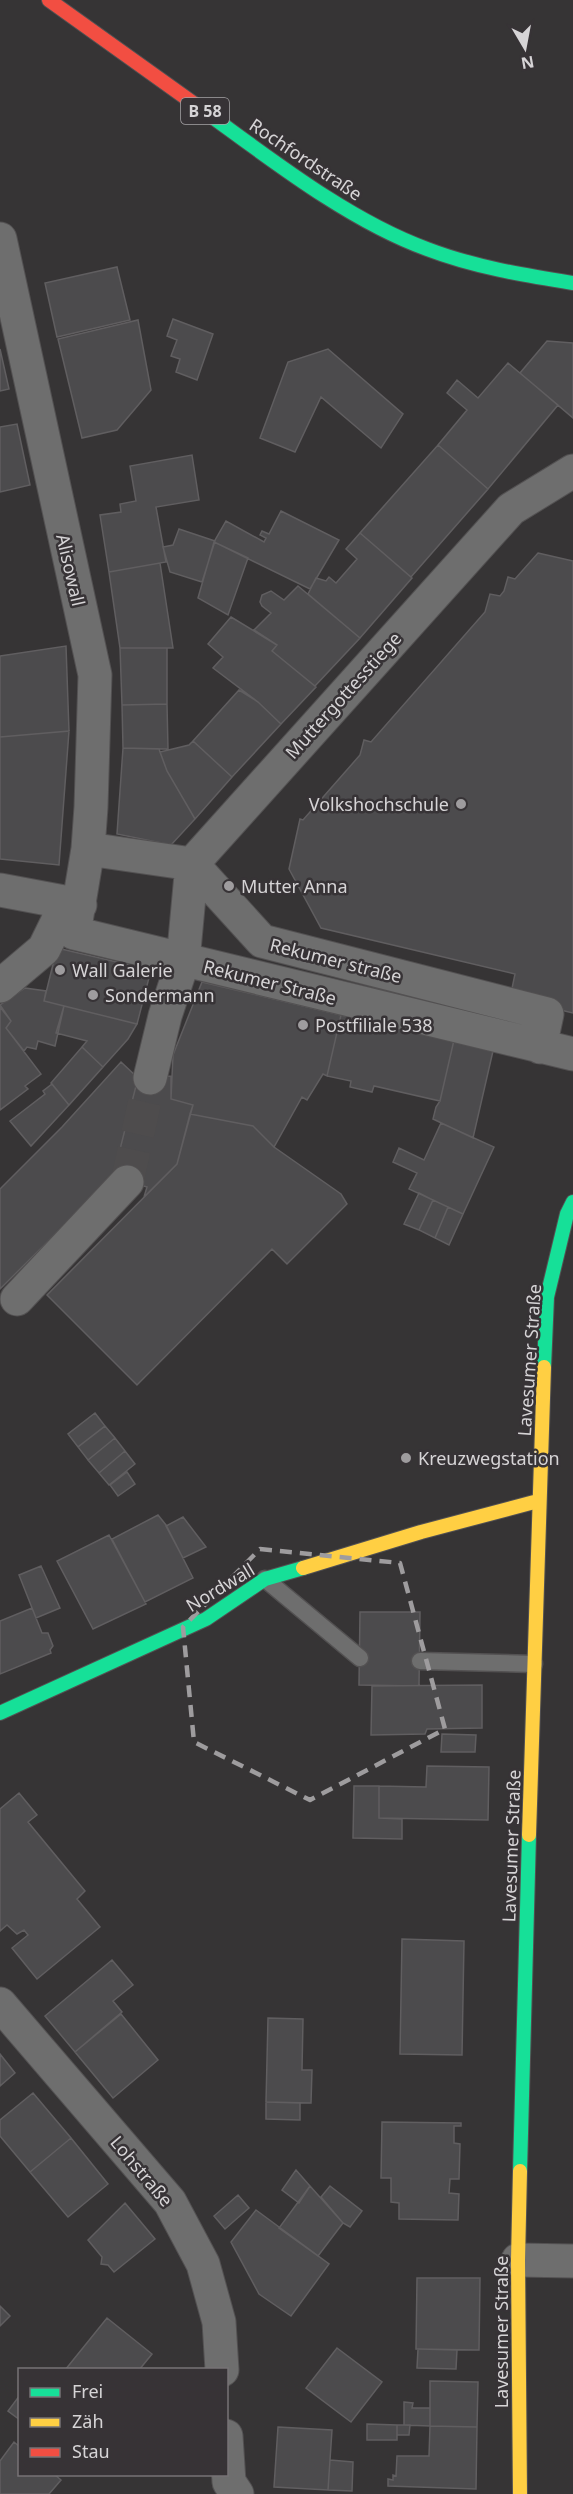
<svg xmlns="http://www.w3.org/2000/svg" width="573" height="2494" font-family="'Noto Sans',sans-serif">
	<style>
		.building { fill: #4c4b4d; stroke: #605e60; stroke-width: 1.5 }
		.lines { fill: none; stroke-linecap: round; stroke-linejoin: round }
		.street-tunnel { stroke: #4e4c4d; stroke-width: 33; stroke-dasharray: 33 16; stroke-linecap: butt }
		.lane-casing { stroke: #535152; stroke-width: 19 }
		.street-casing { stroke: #535152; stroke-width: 35 }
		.fast-casing { stroke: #535152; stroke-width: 16 }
		.slow-casing { stroke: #535152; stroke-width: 16 }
		.jam-casing { stroke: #535152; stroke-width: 16 }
		.lane { stroke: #6e6e6e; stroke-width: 16 }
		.street { stroke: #6e6e6e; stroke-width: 33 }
		.fast { stroke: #16e098; stroke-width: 14 }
		.slow { stroke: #ffcf43; stroke-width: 14 }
		.jam { stroke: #f24e42; stroke-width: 14 }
		.marked { fill: none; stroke: #9e9c9e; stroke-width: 4.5; stroke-dasharray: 12 8; stroke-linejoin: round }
		.poi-dot { fill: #9e9c9e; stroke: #373336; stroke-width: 2 }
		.labels { text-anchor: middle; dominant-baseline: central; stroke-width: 5; stroke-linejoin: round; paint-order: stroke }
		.shield { fill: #373336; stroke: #a6a4a6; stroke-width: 1.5 }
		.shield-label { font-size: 16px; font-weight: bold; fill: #d6d4d6 }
		.street-label { font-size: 18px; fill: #d6d4d6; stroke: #373336 }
		.poi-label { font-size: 18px; fill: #d6d4d6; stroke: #373336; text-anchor: start }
	</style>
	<rect width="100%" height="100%" fill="#363435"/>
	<!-- building -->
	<path class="building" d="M117,267L130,320L57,337L45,283Z
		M173,319L213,334L197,380L176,372L180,359L171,356L177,340L167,336Z
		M138,320L151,390L117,430L82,438L58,339Z
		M547,341L573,343V418L520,373Z
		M0,349L9,389L0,391Z
		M328,349L403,414L381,448L321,397L295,452L260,438L288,362Z
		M508,363L558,405L488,489L438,445L467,410L447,393L457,380L478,398Z
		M17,424L30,485L0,492V427Z
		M438,445L488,489L411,577L360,533Z
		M192,455L199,500L156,507L166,562L109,572L100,515L121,512L120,504L136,501L130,466Z
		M281,511L339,540L310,589L214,542L226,521L264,542L266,538L260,535L262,531L269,534Z
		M179,529L215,541L202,582L170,572L163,547L173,545Z
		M360,533L412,578L360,638L308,594L316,578L326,581L329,577L336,583L357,559L346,549Z
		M214,542L248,558L228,615L198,598Z
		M538,553L573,561V1013L510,998L515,974L321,928L289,869L300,819L303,820L360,755L364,740L371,742L485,612L490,594L500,596L504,591L508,577L515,579Z
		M160,563L173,648H120L109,572Z
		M298,586L360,638L315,686L272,651L277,645L254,630L271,613L262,606L260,602L262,595L271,591L284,600Z
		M231,617L277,645L272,651L316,687L281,724L258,702L213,668L223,657L208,644Z
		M66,646L69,731L0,737V656Z
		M120,648H167V704L122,705Z
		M239,690L258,702L281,724L232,777L193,741Z
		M167,704L168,749L123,748L122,705Z
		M69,731L59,865L0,859V737Z
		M193,741L232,777L195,819L167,771L160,752L189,745Z
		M123,748L159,749L167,771L195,819L171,845L117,834Z
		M57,948L151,970L137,1024L44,1001Z
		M202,982L341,1015L327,1076L323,1074L307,1100L302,1097L274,1147L253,1126L190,1114L193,1105L171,1099L173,1055Z
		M25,988L46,991L44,1001L64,1006L55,1046L38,1041L36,1049L27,1047L24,1051L6,1028L11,1021L0,1005Z
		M64,1006L137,1024L128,1039L103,1067L82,1047L87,1041L56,1033Z
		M0,1007L11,1021L6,1028L41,1074L25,1086L28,1089L0,1110Z
		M341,1015L454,1040L440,1101L374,1086L372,1092L350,1087L351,1081L327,1076Z
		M454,1040L493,1051L473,1138L433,1119L436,1107L440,1101Z
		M82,1047L103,1067L69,1105L51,1083Z
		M121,1062L138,1078L113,1177L0,1289V1189L62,1127Z
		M171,1076V1099L193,1105L177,1164L144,1197L147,1187L113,1177L138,1078Z
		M52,1084L69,1105L31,1146L10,1121L45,1094L43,1091Z
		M190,1114L253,1126L274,1147L341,1194L347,1204L287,1264L272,1249L137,1385L47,1295L177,1164Z
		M441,1123L494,1147L463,1214L409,1189L417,1173L393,1162L399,1148L424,1160Z
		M419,1193L433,1200L419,1230L404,1224Z
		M433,1200L448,1207L435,1238L419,1230Z
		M448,1207L463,1214L449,1245L435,1238Z
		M95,1413L105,1426L78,1447L68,1434Z
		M105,1426L115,1438L88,1460L78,1447Z
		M115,1438L125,1451L99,1473L88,1460Z
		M125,1451L135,1464L109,1485L99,1473Z
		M127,1472L135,1484L118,1496L110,1485Z
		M158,1515L166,1525L193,1578L145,1602L112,1539Z
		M183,1517L206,1547L183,1558L166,1526Z
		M109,1535L146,1604L93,1629L57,1561Z
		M41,1566L60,1608L36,1618L19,1575Z
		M32,1608L42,1633H48L53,1646L50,1650L51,1653L0,1674V1621Z
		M360,1612H420L419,1686L359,1685Z
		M482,1685V1728L427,1729L425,1734L371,1735L372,1686Z
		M442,1734L476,1735L475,1752H441Z
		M427,1766L489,1767L488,1820L379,1818V1786L426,1787Z
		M354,1786H379V1818L402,1819V1839L353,1838Z
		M19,1793L37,1815L28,1822L85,1891L77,1899L100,1927L37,1979L12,1948L28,1935L24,1930L17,1934L7,1925L0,1931V1809Z
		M402,1939L464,1941L462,2055L400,2054Z
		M112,1960L133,1985L113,2001L122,2012L75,2052L45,2016Z
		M121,2014L158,2060L113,2098L75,2052Z
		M268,2018L303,2019L302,2070H312L311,2103L266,2102Z
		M0,2054L15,2073L0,2086Z
		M33,2093L71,2138L30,2172L0,2136V2120Z
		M266,2102L300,2103V2120L266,2119Z
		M382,2122L461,2123V2126H454V2143L460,2144L459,2179H450L449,2193L459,2194L458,2220L399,2219V2203L391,2202V2178H381Z
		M71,2138L108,2184L68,2217L30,2172Z
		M296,2170L310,2186L299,2203L282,2190Z
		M310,2186L343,2223L318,2256L279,2228Z
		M330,2186L362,2211L350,2227L343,2223L321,2197Z
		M238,2195L249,2208L225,2229L214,2216Z
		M125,2203L155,2239L114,2272L108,2265L101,2264L102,2257L88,2240Z
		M256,2210L329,2264L291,2316L259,2294L231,2242Z
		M417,2278H480L479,2350L416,2349Z
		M0,2306L10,2316L0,2326Z
		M107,2318L152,2354L139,2370H65Z
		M337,2348L382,2382L351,2422L306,2388Z
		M418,2349L457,2350L456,2369L417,2368Z
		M430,2381L478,2382L477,2427L430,2426Z
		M20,2395V2420L8,2411Z
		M404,2402L413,2403L412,2408H430V2426L404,2425Z
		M367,2424L397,2425V2440H367Z
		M397,2425H410L409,2435H397Z
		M430,2426L477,2427L476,2489L388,2486V2479L393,2480V2475L396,2476L397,2456H429Z
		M278,2427L332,2430L328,2490L274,2487Z
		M14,2442L20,2447V2474H54L61,2480L49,2494H0V2461Z
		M330,2460L353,2462L352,2491L328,2490Z"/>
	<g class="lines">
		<!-- street-tunnel -->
		<path class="street-tunnel" d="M127,1182L150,1078"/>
		<!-- lane casing -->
		<g class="lane-casing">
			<path id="lane" d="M265,1579L360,1658
				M420,1661L534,1664"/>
		</g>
		<!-- street casing -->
		<g class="street-casing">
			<path id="street" d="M0,239L95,675L91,807L88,849L74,933L573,1054
				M88,849L192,864L262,941L547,1014L540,1047
				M0,890L80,905
				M0,986L44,949L67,902
				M150,1078L165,1016L183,961L192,864L511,509L573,471
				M17,1299L127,1182
				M0,2004L170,2202L203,2264L219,2322L222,2370
				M518,2260L573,2261
				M226,2436L229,2482L237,2494"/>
		</g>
		<!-- fast casing -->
		<g class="fast-casing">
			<path id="fast" d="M207,113C273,161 350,221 427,249C474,267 523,275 573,283
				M544,1367L547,1297L567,1214L573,1202
				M0,1713L206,1619L265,1579L303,1568
				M520,2171L529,1835"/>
		</g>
		<!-- slow casing -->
		<g class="slow-casing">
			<path id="slow" d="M303,1568L421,1532L538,1501
				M529,1835L544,1367
				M520,2494L518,2260L520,2171"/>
		</g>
		<!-- jam casing -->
		<g class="jam-casing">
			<path id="jam" d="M49,0L207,113"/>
		</g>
		<!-- lane -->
		<use href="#lane" class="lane"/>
		<!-- street -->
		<use href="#street" class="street"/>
		<!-- fast -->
		<use href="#fast" class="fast"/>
		<!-- slow -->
		<use href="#slow" class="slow"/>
		<!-- jam -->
		<use href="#jam" class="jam"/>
	</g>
	<!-- marked area -->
	<path class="marked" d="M260,1549L400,1563L445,1729L310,1800L194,1742L183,1627Z"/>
	<!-- markers -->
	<g class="poi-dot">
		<circle cx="461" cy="804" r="6"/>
		<circle cx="229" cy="886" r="6"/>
		<circle cx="60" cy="970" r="6"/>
		<circle cx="93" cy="995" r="6"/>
		<circle cx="303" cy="1025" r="6"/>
		<circle cx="406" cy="1458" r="6"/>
	</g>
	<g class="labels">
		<!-- shield labels -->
		<rect class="shield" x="181" y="98" width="48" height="26" rx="4.5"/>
		<g class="shield-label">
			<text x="205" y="111">B 58</text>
		</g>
		<!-- street labels -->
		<g class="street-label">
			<text transform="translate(306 159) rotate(34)">Rochfordstraße</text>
			<text transform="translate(71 570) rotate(77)">Alisowall</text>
			<text transform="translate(343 695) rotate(-48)">Muttergottesstiege</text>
			<text transform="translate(336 960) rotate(14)">Rekumer straße</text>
			<text transform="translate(270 982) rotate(14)">Rekumer Straße</text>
			<text transform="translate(529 1360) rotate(-86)">Lavesumer Straße</text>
			<text transform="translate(220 1587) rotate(-31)">Nordwall</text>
			<text transform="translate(511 1846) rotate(-88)">Lavesumer Straße</text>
			<text transform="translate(142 2171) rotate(50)">Lohstraße</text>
			<text transform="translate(501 2332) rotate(-90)">Lavesumer Straße</text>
		</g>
		<!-- poi labels -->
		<g class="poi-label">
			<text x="449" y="804" text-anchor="end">Volkshochschule</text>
			<text x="241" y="886">Mutter Anna</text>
			<text x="72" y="970">Wall Galerie</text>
			<text x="105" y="995">Sondermann</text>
			<text x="315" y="1025">Postfiliale 538</text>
			<text x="418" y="1458">Kreuzwegstation</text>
		</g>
	</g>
	<!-- legend -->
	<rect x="18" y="2368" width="210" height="108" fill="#373336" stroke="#777376" stroke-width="1.5"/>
	<rect x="30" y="2388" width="30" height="9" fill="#16e098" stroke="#777376" stroke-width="1.5"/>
	<text x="72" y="2398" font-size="18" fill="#d6d4d6">Frei</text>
	<rect x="30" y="2418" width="30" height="9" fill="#ffcf43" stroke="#777376" stroke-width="1.5"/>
	<text x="72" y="2428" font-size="18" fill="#d6d4d6">Zäh</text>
	<rect x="30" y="2448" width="30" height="9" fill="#f24e42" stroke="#777376" stroke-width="1.5"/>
	<text x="72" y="2458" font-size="18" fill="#d6d4d6">Stau</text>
	<!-- north arrow -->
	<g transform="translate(525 48) rotate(170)" stroke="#373336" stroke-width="4.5" paint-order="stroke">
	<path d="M0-4.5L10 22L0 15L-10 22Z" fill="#d6d4d6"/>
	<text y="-9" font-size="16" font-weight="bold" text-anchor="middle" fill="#d6d4d6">N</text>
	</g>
</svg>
